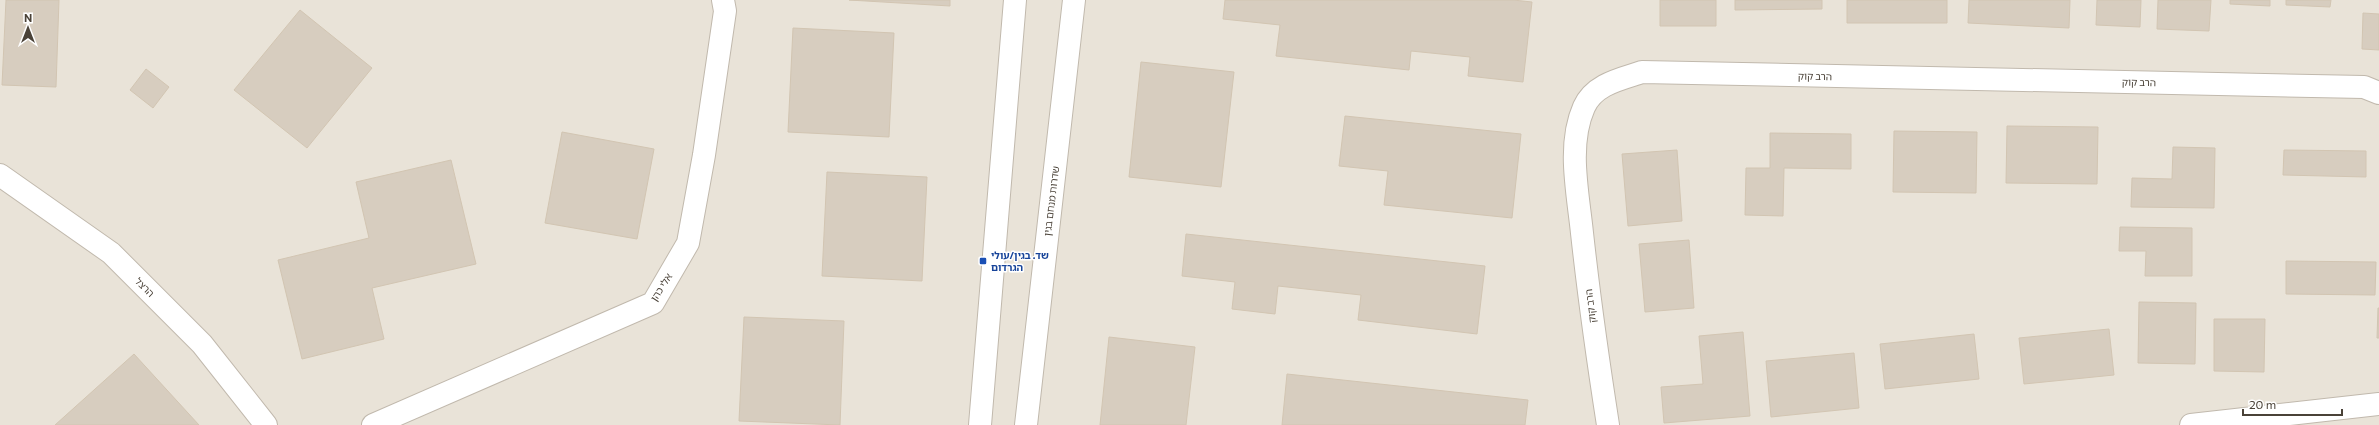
<svg xmlns="http://www.w3.org/2000/svg" width="2379" height="425" font-family="Commissioner,'Noto Sans Hebrew',sans-serif">
	<style>
		.residential { fill: #e9e3d8 }
		.building { fill: #d7cdbf; stroke: #d2c5b2 }
		.lines { fill: none; stroke-linecap: round; stroke-linejoin: round }
		.minor-casing { stroke: #c1b9ad; stroke-width: 24 }
		.tertiary-casing { stroke: #c1b9ad; stroke-width: 24 }
		.minor { stroke: #fff; stroke-width: 22 }
		.tertiary { stroke: #fff; stroke-width: 22 }
		.transit-dot { fill: #1a4fb4; stroke: #fff; stroke-width: 1.5 }
		.labels { text-anchor: middle; dominant-baseline: central; stroke-width: 3; stroke-linejoin: round; paint-order: stroke }
		.street-label { font-size: 10px; fill: #4a4238; stroke: #fff }
		.transit-label { font-size: 10px; font-weight: bold; fill: #164399; stroke: #fff; text-anchor: start }
	</style>
	<rect width="100%" height="100%" fill="#f5f2ea"/>
	<!-- residential -->
	<path class="residential" d="M0,0H2379V425H0Z"/>
	<!-- building -->
	<path class="building" d="M6,0H59L56,87L2,85Z
		M849,0H950V6Z
		M1225,0H1513L1532,2L1523,82L1468,76L1470,57L1411,51L1409,70L1276,56L1280,25L1223,19Z
		M1660,0H1716V26H1660Z
		M1735,0H1822V9L1735,10Z
		M1847,0H1947V23H1847Z
		M1969,0H2070L2069,28L1968,23Z
		M2097,0H2141L2140,27L2096,25Z
		M2158,0H2211L2209,31L2157,29Z
		M2230,0H2270V6L2230,4Z
		M2286,0H2331L2330,7L2286,5Z
		M300,10L372,68L307,148L234,90Z
		M2363,13L2379,14V50L2362,49Z
		M793,28L894,33L889,137L788,132Z
		M1141,62L1234,72L1221,187L1129,177Z
		M146,69L169,87L153,108L130,90Z
		M1345,116L1521,134L1512,218L1384,205L1388,171L1339,166Z
		M2007,126L2098,127L2097,184L2006,183Z
		M1894,131L1977,132L1976,193L1893,192Z
		M562,132L654,149L637,239L545,223Z
		M1770,133L1851,134V169L1784,168L1783,216L1745,215L1746,168H1770Z
		M2173,147L2215,148L2214,208L2131,207L2132,178L2172,179Z
		M1677,150L1682,221L1628,226L1622,154Z
		M2284,150L2366,151V177L2283,175Z
		M451,160L476,264L372,288L384,339L302,359L278,260L369,238L356,182Z
		M827,172L927,177L922,281L822,276Z
		M2120,227L2192,228V276H2145L2146,251H2119Z
		M1186,234L1485,266L1477,334L1358,320L1361,295L1278,286L1275,314L1232,309L1235,282L1182,276Z
		M1689,240L1694,308L1645,312L1639,244Z
		M2286,261L2376,262L2375,295L2286,294Z
		M2139,302L2196,303L2195,364L2138,363Z
		M2378,308H2379V338H2377Z
		M744,317L844,321L840,425L739,421Z
		M2214,319H2265L2264,372L2214,371Z
		M2109,329L2114,375L2024,384L2019,338Z
		M1743,332L1750,416L1664,423L1661,387L1703,384L1699,336Z
		M1974,334L1979,379L1885,389L1880,344Z
		M1109,337L1195,347L1186,425H1100Z
		M1854,353L1859,408L1771,417L1766,361Z
		M134,354L199,425H55Z
		M1287,374L1528,400L1525,425H1282Z"/>
	<g class="lines">
		<!-- minor casing -->
		<g class="minor-casing">
			<path id="minor" d="M0,175L111,253L202,344L266,425
				M373,425L653,303L688,243L704,155L725,11L723,0
				M1608,425C1598,361 1589,297 1582,233C1578,193 1567,145 1584,107C1594,84 1621,79 1642,72L2364,87L2379,93"/>
		</g>
		<!-- tertiary casing -->
		<g class="tertiary-casing">
			<path id="tertiary" d="M980,425L1015,0
				M1026,425L1074,0
				M2191,425L2379,404"/>
		</g>
		<!-- minor -->
		<use href="#minor" class="minor"/>
		<!-- tertiary -->
		<use href="#tertiary" class="tertiary"/>
	</g>
	<!-- markers -->
	<rect class="transit-dot" x="979" y="257" width="8" height="8" rx="2"/>
	<g class="labels">
		<!-- street labels -->
		<g class="street-label">
			<text transform="translate(1815 76) rotate(1)">הרב קוק</text>
			<text transform="translate(2139 82) rotate(1)">הרב קוק</text>
			<text transform="translate(1051 201) rotate(-83)">שדרות מנחם בגין</text>
			<text transform="translate(145 287) rotate(45)">הרצל</text>
			<text transform="translate(661 287) rotate(-57)">אלי כהן</text>
			<text transform="translate(1590 306) rotate(-97)">הרב קוק</text>
		</g>
		<!-- transit labels -->
		<g class="transit-label">
			<text x="991" y="255">שד. בגין/עולי<tspan x="991" dy="12">הגרדום</tspan></text>
		</g>
	</g>
	<!-- north arrow -->
	<g transform="translate(28 28)" stroke="#ffffff" stroke-width="3" paint-order="stroke">
	<path d="M0-3L7 15L0 10L-7 15Z" fill="#4a4238"/>
	<text y="-6" font-size="11" font-weight="bold" text-anchor="middle" fill="#4a4238">N</text>
	</g>
	<!-- scale -->
	<path d="M2243 409v6h99v-6" fill="none" stroke="#4a4238" stroke-width="2"/>
	<text x="2249" y="409" font-size="12" fill="#4a4238" stroke="#ffffff" stroke-width="3" paint-order="stroke">20 m</text>
</svg>
